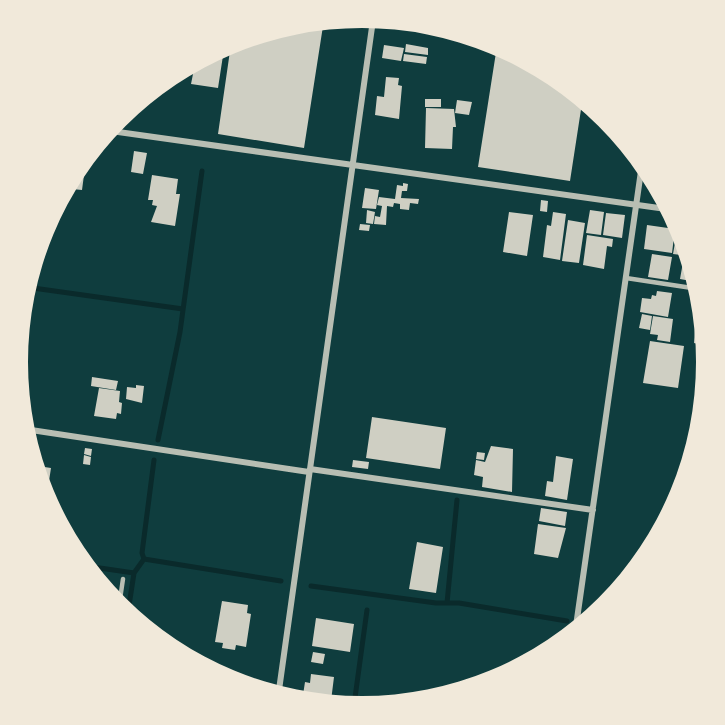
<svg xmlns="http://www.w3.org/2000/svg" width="725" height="725" font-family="Figtree,sans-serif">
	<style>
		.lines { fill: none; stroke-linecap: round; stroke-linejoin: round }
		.stream { stroke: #0a2a2b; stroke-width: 5 }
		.building { fill: #cfcfc3 }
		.service { stroke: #b8beb3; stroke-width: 4.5 }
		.minor { stroke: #b8beb3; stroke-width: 6 }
	</style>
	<rect width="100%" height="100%" fill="#0f3d3e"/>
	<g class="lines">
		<!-- stream -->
		<path class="stream" d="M33,288L183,309
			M158,440L180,332L202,171
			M144,559L142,553L154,460
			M93,567L134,573
			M311,586L436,603H459L567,621
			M447,603L457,500
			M128,612L134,573L144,559L281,581
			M354,705L367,610"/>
	</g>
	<!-- building -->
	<path class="building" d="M323,26L304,148L218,134L231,44Z
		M406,44L428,48V55L405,52Z
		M384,45L404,48L401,61L382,58Z
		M497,46L582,103L570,181L478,167Z
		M224,49L218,88L191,84L194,69Z
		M404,54L427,57L426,64L403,61Z
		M386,77L399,78L398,85L402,86L399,119L375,115L377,96L384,97Z
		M425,99H441V107H425Z
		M457,100L472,102L469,115L455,113Z
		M426,108L454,109L456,127H453L452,149L425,148Z
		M134,151L147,153L143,174L131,172Z
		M82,174L84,175L82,190L72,189Z
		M152,175L178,179L176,194H180L175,226L151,222L157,206L152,205L153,200H148Z
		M403,183L408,184L407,191H402L401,198L419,199L418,204L410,203L409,210L400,209V204L394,203L393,207L387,206L386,225L374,224L375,216L380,217L382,206L377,205L379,197L395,199L397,185L403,186Z
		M365,188L379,190L376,209L362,208Z
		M541,200L548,201L547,212L540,211Z
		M367,210L375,212L373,224L366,223Z
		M590,210L604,212L601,235L586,233Z
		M509,212L533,215L527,256L503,252Z
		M553,212L566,214L560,260L543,257L547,225L551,226Z
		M606,213L625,215L622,238L603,235Z
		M568,220L585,223L579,263L562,261Z
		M360,224L370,225L369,231L359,230Z
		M647,225L675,229L672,253L644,249Z
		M587,235L613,239L612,247L607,246L604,269L583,265Z
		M676,237L682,238L681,255L673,254Z
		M685,251L691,281L680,279Z
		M652,254L672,257L668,280L648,277Z
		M657,291L672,293L668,317L640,312L642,298L651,299L652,295L656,296Z
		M696,310H697L703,345L694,343Z
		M642,314L652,316L650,330L639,328Z
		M653,316L673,319L670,342L657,340L658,335L650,334Z
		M650,341L684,346L678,388L643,383Z
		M92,377L118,381L116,390L91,386Z
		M136,385L144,386L142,403L126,399L127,387L136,388Z
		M99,388L120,391L119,402L122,403L121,414L117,413L116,419L94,416Z
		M372,417L446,428L440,469L366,458Z
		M491,446L513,449L512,492L482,487L483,477L474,475L476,460L485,462Z
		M85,448L92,449L91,456L84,454Z
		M477,452L485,453L484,460L476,459Z
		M84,455L91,457L90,465L83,464Z
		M556,456L573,459L567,500L545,496L547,481L553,482Z
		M353,460L369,462L368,469L352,467Z
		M38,466L51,468L47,494H44Z
		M541,508L567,512L565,526L539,521Z
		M538,524L566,528L558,558L534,554Z
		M417,542L443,547L436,593L409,589Z
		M222,601L248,605L247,613L251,614L246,647L236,645L235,650L222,648L223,643L215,642Z
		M316,618L354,624L350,652L312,646Z
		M313,652L325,654L323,664L311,662Z
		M311,674L334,677L331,701L303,695L305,682L310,683Z"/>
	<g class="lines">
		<!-- service -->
		<path class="service" d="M626,278L692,288
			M119,606L123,579"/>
		<!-- minor -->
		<path class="minor" d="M111,131L666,209
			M31,430L309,472
			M310,469L593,510
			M576,626L641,171
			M279,690L373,20"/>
	</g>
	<!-- crop -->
	<path d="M0 0H725V725H0ZM28 362a334 334 0 1 1 668 0a334 334 0 1 1-668 0Z" fill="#f1e9da" fill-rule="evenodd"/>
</svg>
